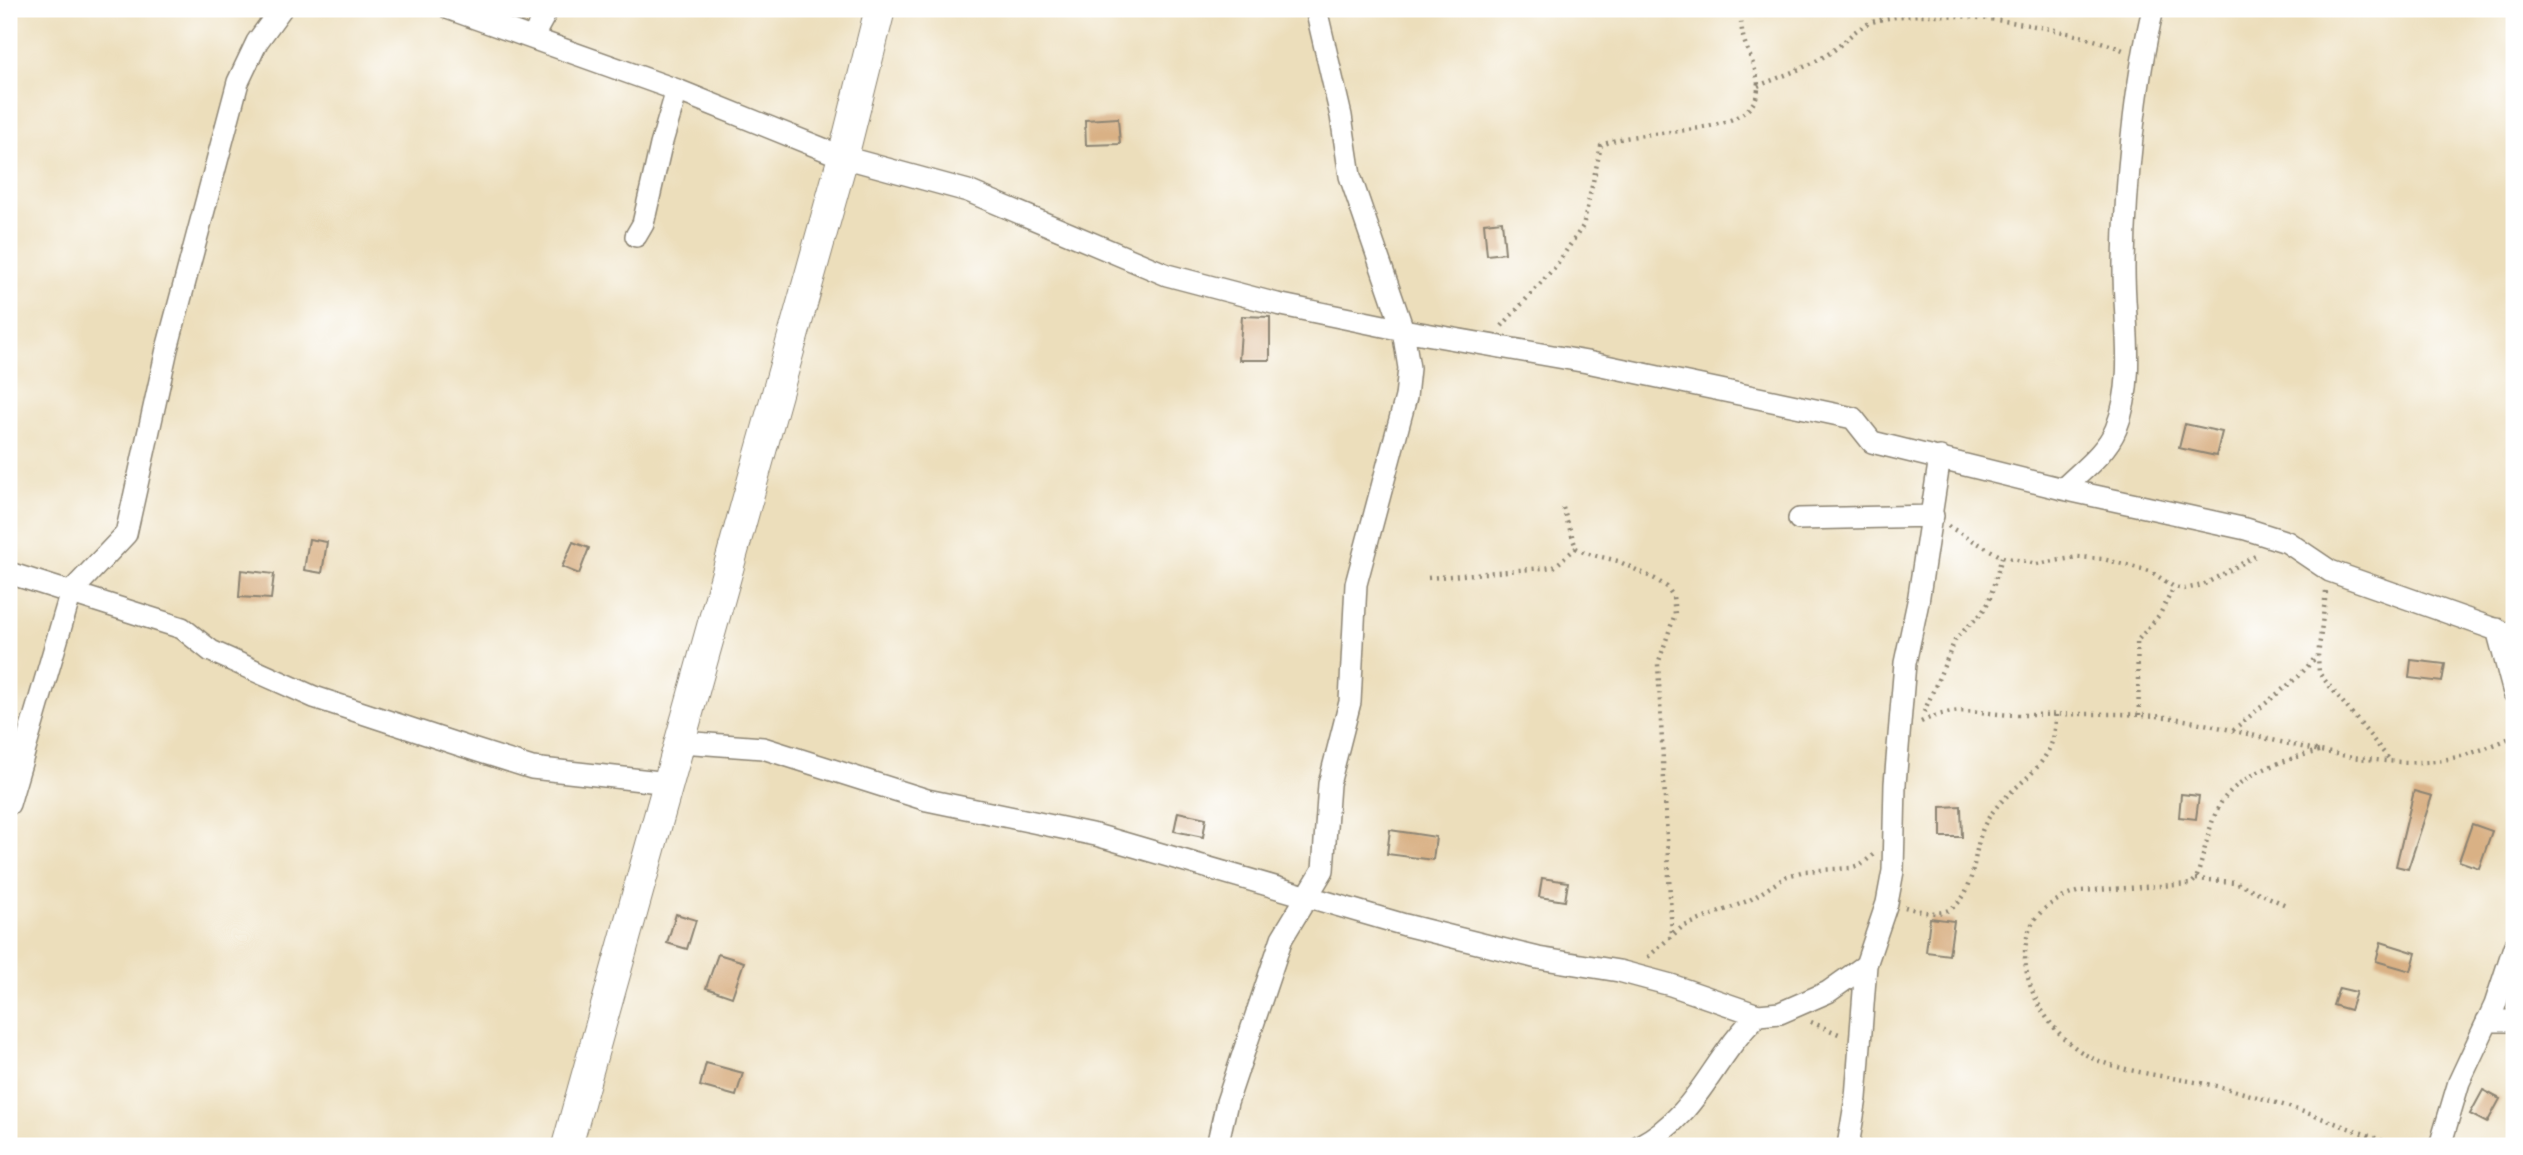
<svg xmlns="http://www.w3.org/2000/svg" width="2523" height="1155" font-family="Pangolin,sans-serif">
	<style>
		.building { fill: #d9b185 }
		.lines { fill: none; stroke-linecap: round; stroke-linejoin: round }
		.minor-casing { stroke: #8c8473; stroke-width: 24 }
		.secondary-casing { stroke: #8c8473; stroke-width: 32 }
		.path { stroke: #8c8473; stroke-width: 4.5; stroke-dasharray: 2 5; stroke-linecap: butt }
		.minor { stroke: #fff; stroke-width: 21 }
		.secondary { stroke: #fff; stroke-width: 30 }
	</style>
	<rect width="100%" height="100%" fill="#fff"/>
	<filter id="ink" filterUnits="userSpaceOnUse"><feTurbulence type="fractalNoise" baseFrequency=".0143" numOctaves="2"/><feDisplacementMap in="SourceGraphic" scale="14" xChannelSelector="R" yChannelSelector="G"/><feConvolveMatrix kernelMatrix="1 2 1 2 8 2 1 2 1" color-interpolation-filters="sRGB"/></filter>
	<filter id="wash" filterUnits="userSpaceOnUse"><feTurbulence type="fractalNoise" baseFrequency=".00686" numOctaves="4" result="noise"/><feDisplacementMap in="SourceGraphic" scale="28" xChannelSelector="R" yChannelSelector="G"/><feGaussianBlur stdDeviation="1.57" result="paint"/><feColorMatrix in="noise" values="0 0 0 0 0 0 0 0 0 0 0 0 0 0 0 0 0 1.4 0 .05"/><feComposite in="paint" operator="in"/></filter>
	<g filter="url(#wash)">
		<rect width="100%" height="100%" fill="#ecdebb"/>
		<g id="blocks">
			<!-- building -->
			<path class="building" d="M1118,118L1120,144L1086,145L1085,120Z
				M1502,221L1505,253L1487,255L1484,223Z
				M1242,316L1270,317V360H1239Z
				M2185,424L2222,432L2216,456L2179,448Z
				M309,539L327,542L322,573L304,570Z
				M573,542L589,548L579,574L562,567Z
				M241,570L274,574L271,599L239,597Z
				M2411,660L2445,664L2442,682L2409,678Z
				M2414,791L2432,796L2408,869L2396,866Z
				M2181,794L2199,796L2196,819L2179,817Z
				M1961,806L1962,837H1941V807Z
				M1178,812L1206,818L1203,837L1174,831Z
				M2472,824L2492,831L2479,868L2459,861Z
				M1390,830L1436,837L1433,860L1387,854Z
				M1542,878L1568,882L1565,901L1539,897Z
				M676,914L696,920L687,949L667,943Z
				M1930,918L1954,921L1949,955L1926,952Z
				M2381,942L2416,953L2411,971L2376,961Z
				M718,954L744,962L732,997L706,988Z
				M2339,988L2356,992L2350,1010L2333,1005Z
				M706,1063L743,1073L736,1096L700,1086Z
				M2483,1090L2500,1099L2487,1123L2470,1114Z"/>
		</g>
	</g>
	<g filter="url(#ink)">
		<use href="#blocks" fill-opacity="0" stroke="#8c8473" stroke-width="2"/>
		<g class="lines">
			<!-- minor casing -->
			<g class="minor-casing">
				<path id="minor" d="M450,9L677,90L843,157L968,191L1167,275L1277,304L1403,330L1587,362L1853,418L1872,442L2063,489L2246,529L2287,542L2330,571L2514,636
					M532,38L548,9
					M636,236L643,224L661,145L677,90
					M2063,489C2081,471 2106,453 2116,429C2137,377 2123,318 2124,264C2125,188 2135,83 2153,9
					M1799,519L1933,516
					M9,573L182,628L211,651L314,697L472,749L532,768L669,783
					M2497,629L2514,693
					M681,742L763,748L927,800L1096,835L1405,925L1538,958L1619,971L1671,985L1758,1015L1780,1013L1828,992L1866,965L1887,903L1893,871L1895,784L1905,663L1918,602L1940,457
					M9,804L71,592L126,534L167,349L238,82L257,42L281,9
					M2487,1021H2514
					M1217,1146L1227,1102L1282,938L1323,870L1329,784L1350,702L1356,584L1406,397L1409,368L1403,330L1350,176L1341,116L1316,9
					M1639,1146C1700,1114 1711,1059 1758,1015
					M1848,1146L1856,1098L1866,965
					M2440,1146L2459,1082L2495,1005L2514,947"/>
			</g>
			<!-- secondary casing -->
			<g class="secondary-casing">
				<path id="secondary" d="M567,1146L843,157L880,9"/>
			</g>
			<!-- path -->
			<path class="path" d="M1758,86C1782,76 1809,67 1831,52C1843,44 1852,32 1865,25C1917,0 2069,27 2123,50
				M1502,326L1555,267L1583,226L1601,146C1635,125 1755,142 1758,88C1758,69 1747,53 1743,36C1741,27 1741,18 1740,9
				M1563,508L1576,548L1585,553L1618,561L1655,579L1667,587L1673,596L1675,614L1658,664L1672,935
				M1948,526L2002,557L2037,564L2078,557L2103,559L2150,571L2174,587L2184,589L2203,585L2257,555
				M1428,578L1554,567L1576,548
				M2326,592L2318,656L2319,673L2389,759
				M1924,712L1956,638L1981,614L1989,601L2002,557
				M2139,715L2137,641L2160,614L2174,587
				M1921,722C1959,703 1980,715 2019,715C2070,715 2123,711 2173,718C2252,731 2343,765 2423,762C2453,761 2487,749 2514,736
				M2233,730L2299,676L2317,656
				M2319,751C2284,760 2233,775 2217,810C2207,832 2204,857 2196,879L2191,884L2080,891C2047,901 2026,918 2025,953C2024,994 2055,1039 2090,1057C2121,1073 2189,1079 2225,1088C2284,1103 2340,1125 2397,1146
				M2196,879L2235,882L2288,906
				M1905,907C1919,911 1939,917 1952,908C1977,892 1972,849 1985,824C2008,781 2056,774 2056,715
				M1648,957L1682,927L1750,900L1787,876L1805,871L1850,868L1862,864L1873,855
				M1811,1022L1841,1035"/>
			<!-- minor -->
			<use href="#minor" class="minor"/>
			<!-- secondary -->
			<use href="#secondary" class="secondary"/>
		</g>
	</g>
	<!-- margin -->
	<rect width="2523" height="1155" fill="none" stroke="#fff" stroke-width="35"/>
</svg>
